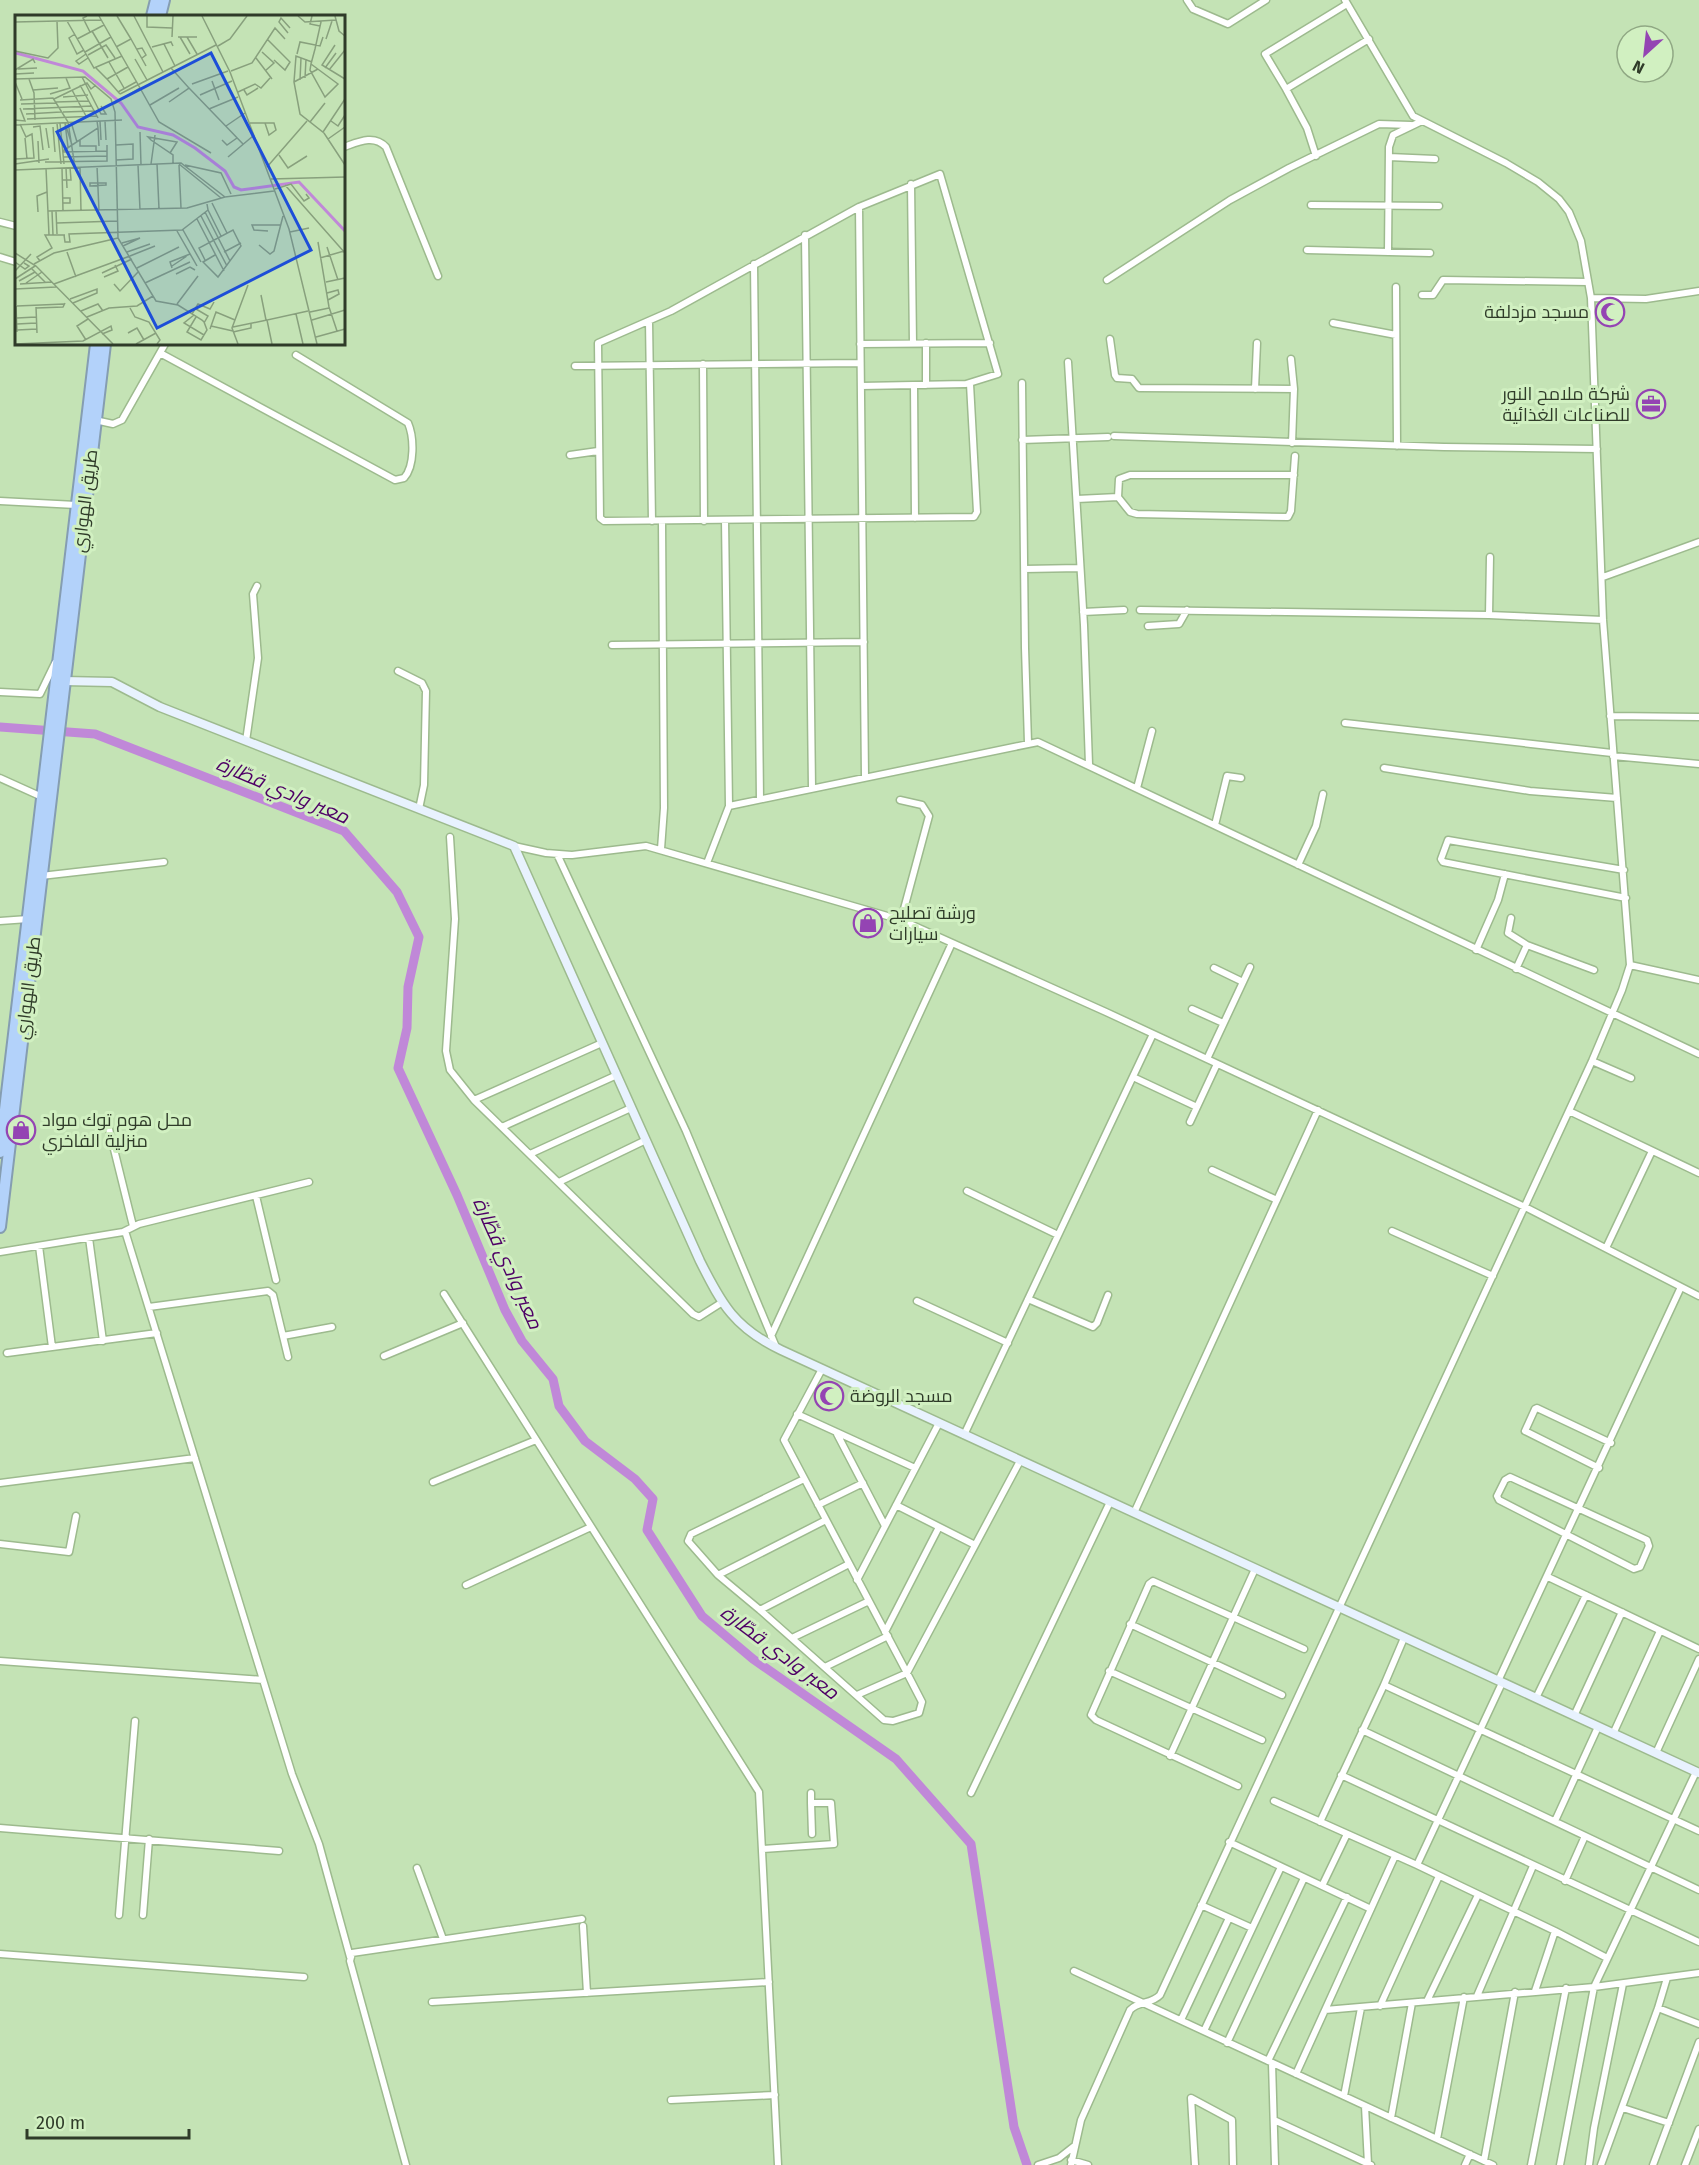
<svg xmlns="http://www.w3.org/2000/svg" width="1699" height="2165" font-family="'Fira Sans',Cairo,sans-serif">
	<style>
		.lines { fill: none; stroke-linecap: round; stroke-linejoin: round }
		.river { stroke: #c088d8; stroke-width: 9 }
		.street-casing { stroke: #9dba8e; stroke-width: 9 }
		.secondary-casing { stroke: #9dba8e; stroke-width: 11 }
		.highway-casing { stroke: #859db1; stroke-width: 14 }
		.street { stroke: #fff; stroke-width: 6 }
		.secondary { stroke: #e8f2fe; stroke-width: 8 }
		.highway { stroke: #b3d2fa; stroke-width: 10 }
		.labels { text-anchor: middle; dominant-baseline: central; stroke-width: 6; stroke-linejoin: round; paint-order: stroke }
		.poi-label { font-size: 18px; fill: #2f3b29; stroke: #d1f0c1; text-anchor: start }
		.street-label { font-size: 18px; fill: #2f3b29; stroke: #d1f0c1 }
		.water-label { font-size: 20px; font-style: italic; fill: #4e0066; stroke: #d1f0c1 }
		.inset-river { fill: none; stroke: #c088d8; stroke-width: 3 }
		.inset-road { fill: none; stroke: #88a07d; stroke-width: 1.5 }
		.view { fill: #1d4ed8; fill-opacity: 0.15; stroke: #1d4ed8; stroke-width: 3 }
		.inset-edge { fill: none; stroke: #2f3b29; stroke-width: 3 }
	</style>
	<rect width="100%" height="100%" fill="#c4e3b5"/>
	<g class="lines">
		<!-- river -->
		<path class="river" d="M0,727L95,734L344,831L397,892L419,937L408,987L407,1028L398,1068L457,1195L505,1310L522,1341L553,1379L559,1406L585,1441L635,1479L653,1499L647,1530L702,1616L753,1659L896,1759L971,1844L1014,2127L1027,2165"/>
		<!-- street casing -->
		<g class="street-casing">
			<path id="street" d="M1187,0L1193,9L1228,24L1266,0
				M1286,89L1265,54L1347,4
				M344,147C358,142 374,134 386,147L438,276
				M1316,156L1307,128L1286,89L1369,39
				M1389,157L1435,159
				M911,184L913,343
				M1311,205L1439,206
				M859,207L865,777
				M0,222L16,226
				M805,235L812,788
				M1307,250L1430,253
				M1388,251L1389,147L1393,135L1422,121
				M0,257L16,262
				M754,264L760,799
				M1107,280L1230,200L1289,168L1379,124L1411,125
				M1396,287L1397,446
				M1422,295H1433L1443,280L1588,282
				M1591,298L1646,299L1699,291
				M649,321L652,521
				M1333,323L1396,335
				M1110,339L1115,375L1117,378L1132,379L1139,388L1294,389
				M926,343V385
				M860,344L990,343
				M160,353L395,480L404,478C415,466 414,437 408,423L296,355
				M1291,359L1294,389L1292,443
				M1068,362L1084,625L1089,764
				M703,364L704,521
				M575,366L860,363
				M1022,383L1025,648L1028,743
				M914,385L915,518
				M861,386L966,384L998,374L940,174L859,207L671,311L598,343L600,518L604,521L974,517L977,512L970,384
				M1255,389L1257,343
				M95,420L113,424L122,420L165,344
				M1114,436L1444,447L1597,449
				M1022,440L1108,437
				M570,455L598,451
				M1118,497L1119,479L1130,475H1294
				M1077,499L1118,497L1130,512L1137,514L1288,517L1291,511L1295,456
				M0,501L76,505
				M725,520L729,806
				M1024,569L1080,568
				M1603,577L1699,542
				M1140,610L1489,615L1603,620
				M1083,612L1124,610
				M1489,615L1490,557
				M1148,626L1179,624L1187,610
				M612,645L864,642
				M398,671L422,683L426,691L424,785L419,809
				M0,692L40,694L55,663
				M1610,716L1699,717
				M1345,723L1612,753
				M246,741L258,658L253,594L257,586
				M1613,756L1699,764
				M1384,768L1530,791L1617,798
				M0,778L42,797
				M1137,788L1152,731
				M900,800L922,805L929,816L901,920
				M1215,825L1227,776L1241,778
				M450,837L455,919L446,1051L450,1070L474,1100L693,1314L699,1317L721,1303
				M514,846L546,853L572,855L646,846L901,920L1106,1012L1525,1207L1699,1296
				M661,849L664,808L662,522
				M557,854L686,1131L776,1347
				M707,863L729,806L1038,742L1699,1054
				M1298,865L1316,826L1323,794
				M1624,870L1448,840L1441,859L1443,862L1626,898
				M41,876L164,862
				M1511,918L1508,933L1527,945
				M0,921L28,919
				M1476,950L1498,900L1505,874
				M1630,965L1699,980
				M1214,968L1243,982
				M1516,969L1527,945L1594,970
				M1192,1009L1223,1023
				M1207,1059L1250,967
				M1592,1061L1631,1078
				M1133,1077L1197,1107L1217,1064
				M474,1100L602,1043
				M1569,1111L1699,1173
				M1190,1122L1197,1107
				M108,1125L133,1226
				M502,1127L617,1075
				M530,1154L631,1108
				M1212,1170L1277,1200
				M559,1182L646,1140
				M967,1191L1058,1235
				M256,1196L276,1280
				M125,1231L292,1774L319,1844L350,1957
				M1392,1231L1493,1276
				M89,1238L103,1341
				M39,1246L52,1347
				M1606,1248L1652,1151
				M0,1252L123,1232L139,1224L309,1182
				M444,1294L759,1792L778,2165
				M1028,1299L1093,1327L1097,1323L1108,1295
				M917,1301L1008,1343
				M149,1307L268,1291L273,1295L288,1357
				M283,1336L332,1327
				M771,1336L952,943
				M7,1353L157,1333
				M384,1356L463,1323
				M797,1414L915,1468
				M836,1432L885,1526
				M964,1435L1153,1034
				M1599,1468L1525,1431L1535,1409L1537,1408L1611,1443
				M1510,1477L1647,1540L1649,1546L1640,1567L1634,1569L1499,1500L1497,1496L1505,1480Z
				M804,1479L691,1534L688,1541L718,1575L760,1610L884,1720L893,1721L919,1713L922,1702L907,1673L784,1440L822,1369
				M433,1482L536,1440
				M0,1483L195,1458
				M818,1505L863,1483
				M896,1505L975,1545
				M1134,1513L1318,1110
				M0,1544L69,1552L76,1516
				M718,1575L826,1520
				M1548,1577L1699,1649
				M857,1580L939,1423
				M466,1585L591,1527
				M760,1610L849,1564
				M1130,1624L1282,1695
				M885,1632L939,1527
				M792,1638L869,1601
				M0,1661L263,1680
				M825,1667L888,1636
				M1109,1671L1262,1740
				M1498,1681L1681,1287
				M1502,1683L1417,1865L1555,1931L1535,1991
				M1384,1685L1404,1638
				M857,1695L907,1673L1020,1461
				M1536,1698L1586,1595
				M1574,1716L1622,1612
				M1362,1730L1699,1890
				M1613,1734L1660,1631
				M1656,1753L1699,1659
				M1170,1756L1255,1569
				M1341,1775L1699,1942
				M1238,1786L1096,1720L1091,1715L1149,1584L1153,1581L1304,1649
				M811,1793V1803
				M971,1793L1110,1502
				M1274,1801L1417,1865
				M1555,1821L1598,1727
				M1320,1822L1384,1685L1699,1831
				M0,1828L279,1851
				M1229,1842L1371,1909
				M763,1849L834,1844L831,1803H811L812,1834
				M417,1868L443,1939
				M1565,1881L1585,1836
				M1322,1886L1347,1834
				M1201,1905L1252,1928
				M119,1915L135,1721
				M143,1915L149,1839
				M583,1926L587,1993
				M1555,1931L1607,1958
				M0,1954L304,1977
				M1074,1971L1493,2165
				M1477,1996L1533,1866
				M1427,2001L1478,1895
				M432,2002L769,1982
				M1380,2006L1439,1876
				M1658,2008L1699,2024
				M1325,2010L1395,1856
				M1181,2020L1229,1918
				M1204,2031L1281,1867
				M1227,2043L1304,1878
				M1268,2061L1347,1897
				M1272,2063L1275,2165
				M1296,2074L1325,2010L1594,1987L1699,1973
				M1344,2096L1361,2008
				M671,2100L775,2095
				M1365,2106L1368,2164
				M1623,2108L1669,2123
				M1391,2118L1412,2003
				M1274,2120L1371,2165
				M1437,2139L1464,1997
				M1071,2160L1088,2165
				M1484,2161L1515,1992
				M406,2165L350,1961L352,1953L582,1919
				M1038,2165L1059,2158L1073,2147
				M1071,2165L1081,2120L1130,2010C1138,2001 1152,2004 1160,1995L1592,1061L1622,990L1630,965L1603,620L1591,298L1581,241L1569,212L1559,199L1538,182L1506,163L1413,116L1345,0
				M1195,2165L1191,2098L1232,2120L1233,2165
				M1465,2165L1470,2154
				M1531,2165L1566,1988
				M1560,2165L1594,1987L1696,1772
				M1589,2165L1594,2128L1623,1984
				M1601,2165L1658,2008L1667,1978
				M1653,2165L1699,2042
				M1685,2165L1699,2129"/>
		</g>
		<!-- secondary casing -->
		<g class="secondary-casing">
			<path id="secondary" d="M64,681L112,682L160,707L514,846L700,1261C722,1305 735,1328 781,1350L1699,1773"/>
		</g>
		<!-- highway casing -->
		<g class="highway-casing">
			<path id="highway" d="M152,16L156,0
				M160,16L164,0
				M0,1152L96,344
				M0,1227L105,344"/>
		</g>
		<!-- street -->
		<use href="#street" class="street"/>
		<!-- secondary -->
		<use href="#secondary" class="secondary"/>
		<!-- highway -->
		<use href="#highway" class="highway"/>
	</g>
	<!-- icons -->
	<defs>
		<g id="mosque-ring" transform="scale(1.5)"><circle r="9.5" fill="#d1f0c1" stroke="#9444b3" stroke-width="1.5"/><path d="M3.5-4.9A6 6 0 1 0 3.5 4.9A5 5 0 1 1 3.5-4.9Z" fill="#9444b3"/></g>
		<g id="office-ring" transform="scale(1.5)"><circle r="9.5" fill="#d1f0c1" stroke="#9444b3" stroke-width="1.5"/><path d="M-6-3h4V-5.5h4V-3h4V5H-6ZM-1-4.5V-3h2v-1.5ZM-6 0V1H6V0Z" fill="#9444b3"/></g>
		<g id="shop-ring" transform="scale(1.5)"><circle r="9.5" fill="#d1f0c1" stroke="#9444b3" stroke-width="1.5"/><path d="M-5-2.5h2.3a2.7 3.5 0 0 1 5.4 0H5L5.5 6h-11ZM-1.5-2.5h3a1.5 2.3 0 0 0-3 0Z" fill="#9444b3"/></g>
	</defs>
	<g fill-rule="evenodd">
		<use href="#mosque-ring" x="1610" y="312"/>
		<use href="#office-ring" x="1651" y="404"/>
		<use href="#shop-ring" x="868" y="923"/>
		<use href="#shop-ring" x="21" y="1130"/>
		<use href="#mosque-ring" x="829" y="1396"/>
	</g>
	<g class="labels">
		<!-- poi labels -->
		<g class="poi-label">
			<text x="1589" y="312" text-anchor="end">مسجد مزدلفة</text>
			<text x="1630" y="394" text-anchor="end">شركة ملامح النور<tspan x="1630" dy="21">للصناعات الغذائية</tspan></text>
			<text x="889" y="913">ورشة تصليح<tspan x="889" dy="21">سيارات</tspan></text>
			<text x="42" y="1120">محل هوم توك مواد<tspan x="42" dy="21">منزلية الفاخري</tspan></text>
			<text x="850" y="1396">مسجد الروضة</text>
		</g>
		<!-- street labels -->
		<g class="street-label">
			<text transform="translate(85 501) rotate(-83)">طريق الهواري</text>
			<text transform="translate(28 988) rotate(-83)">طريق الهواري</text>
		</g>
		<!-- water labels -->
		<g class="water-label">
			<text transform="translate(283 790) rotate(23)">معبر وادي قطّارة</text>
			<text transform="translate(508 1263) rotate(66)">معبر وادي قطّارة</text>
			<text transform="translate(780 1652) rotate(37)">معبر وادي قطّارة</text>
		</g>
	</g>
	<!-- overview -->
	<g transform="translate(15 15)">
		<rect width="330" height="330" fill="#c4e3b5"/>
		<path class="inset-river" d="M1,38L68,56L106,88L123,112L158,120L180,133L210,156L219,172L226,175L284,167L330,216"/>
		<path class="inset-road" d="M72,1L68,3L75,17M84,1L125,73L99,89M119,1L148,57M132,1V12L157,13M187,1L215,57L274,214L302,329M283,1L290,7L321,5M297,1L295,9L305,11M320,1L324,16L330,21M52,6L79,53L107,41M0,7L86,5M77,16L93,43M273,18L264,7L266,3L275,13M60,19L54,23L62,39L69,35M157,22L158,1M163,22H182M165,22L175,39M172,22L182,39M62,24L89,10M116,24L131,51M252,24L275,47L270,55L259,45M311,24L317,6M149,29L160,51M320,30L307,50L330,64M203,31L215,24L232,1M101,32L116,24L102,1M137,32L156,27L158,31M122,34L127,33L131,40L127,43M0,36L33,43L43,33L42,6M70,37L96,22M247,37L259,48L250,56M71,39L61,46L64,49L73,43M282,39L285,27L305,31L308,22M73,40L91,30L100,43M241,43L257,64M120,44L132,65M94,47L109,73M297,47L281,41L279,67L285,99L309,118L330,150M296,49L323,69L310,82L295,55L296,49L300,34L306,7V6M81,53L92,64L113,52M310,53L321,38M3,54L22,53M0,55L18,44L20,48M314,55L330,35M216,56L237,48L260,13L270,24M0,59L19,58M67,62L86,99H91L86,91M290,63L291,44M0,64L70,62L96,84L100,97L103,223L141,286L163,290L187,305L189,307L192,315L186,325L172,317L181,302M14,64L19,78L20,105M92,64L105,79M285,65L286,43M197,66L204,85M0,67L7,84M279,67L303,54M177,69L213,56M65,70L83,103M125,73L144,107L196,138M174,73L228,129M18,75L43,73M57,75L71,101M229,75L232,80L243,73M103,77L121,67M223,77L240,69L246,73L255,63M35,79L55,73L51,63M105,79L201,30M185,80L217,66M48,82L73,80M39,84L72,68L76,74L81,70M5,85L38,83L53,107L60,152M41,87L74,86M154,87L174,73L156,53M6,89L41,88M135,90L164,73M8,94L77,91M194,94L223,82M48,97L80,96M11,99L46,97M12,104L82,101M0,105L10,106L5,93M85,106L86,125M90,106L91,125M316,106L323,111L330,100M56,107L62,127M295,107L310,88M42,108L46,149M45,108L49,149M235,108H259L261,115L254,120L250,108M0,110L107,105M211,111L230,98M18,112L25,111L28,135M38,112L40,137M31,113L34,133M83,113L84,131M125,117L126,150M308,117L330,84M10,123L12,144M313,124L330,112M65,125V131H81V136M207,125L212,130L222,123M23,126L24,148M101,130L118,129V144L101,145M53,132L50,108L57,130M48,136L83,113L82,106M48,137L92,136M155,138L162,127L133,122L136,125L158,140V148M264,140L273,153L292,141M49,142L92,141M213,142L238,121M0,144L19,143L17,119L11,122L5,109M30,147L92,146V130M0,149L34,144M136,149L140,120M142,149L144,194M164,149L206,183M123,150L125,195M164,150L166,193M170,150L206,158L216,179M82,151L84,196M65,152L66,196M252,152L292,106M31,153L34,220M47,153L48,196M51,153L52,173M0,155L166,148L210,182L259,176M256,164L330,162M47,165H56L55,152M75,168H91V170L75,171ZM270,170L330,238M260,174L276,169L289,186L294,183L291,179M48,183H55V188H48M197,188L212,218M193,195L206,221M33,196L172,193L210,182M37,196L38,220M41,196L42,219M23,197L22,181L32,177M190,197L215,246M186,201L212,251M182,204L209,256M42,208L102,206M168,215L186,247M162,216L182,251M253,216L239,215L237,210H265M275,217L294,213M49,220L50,227H55L54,219L167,215L193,195L192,189M303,227L314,292L322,316M107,228L125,223L108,231M244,230L255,239L259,236L268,201M312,232L323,265M52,237L61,262M112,237L135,229M209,237L226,228M0,238L21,251L98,329M115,241L140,231M305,243L329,236M190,245L184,233L218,215L226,231L203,262L188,247L200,240M25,246L22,242L37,233L30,220H50M0,247L10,254L14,251L9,248M19,249L39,238L103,223M157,251L172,241M16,253L30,267M122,253L164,232M157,253L155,247L175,239M0,256L16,239M87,258L117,244M161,259L175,252L180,255M89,262L103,256L100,250M0,264L20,251M4,266L20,257M311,267L330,263M11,268L27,257M130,268L175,247M5,269L37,267M39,269L115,241M99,269L105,276L124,256M0,274L41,272M312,278L323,275L324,279L313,285M246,280L251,305M55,284L82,274V278L58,288M162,289L183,261M1,291L2,317M2,291L49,289M21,292L22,318M21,293L48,292L50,288M115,293L120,302L134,307L145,325L142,329M181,294L193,301L189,308M66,296L83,289L88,296M295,297L314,293M177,299L183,289L195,294L199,287M281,299L288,329M179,300L169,308L189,320M72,302L94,293L122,291L138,281M2,303L21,302M297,305L330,295M2,309L21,308M196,311L218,316M218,312L252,305M195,314L201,297L220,305M2,315L22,314M218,317L236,313V308M113,318L122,313L129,325M301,322L330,314M71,325L62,311L73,304M0,329L68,326L96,311L97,315L87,319M121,329L141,318M223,329L217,313L233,270M257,329L252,305L293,296"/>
		<path class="view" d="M196,38L296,235L142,313L42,117Z"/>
		<rect width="330" height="330" class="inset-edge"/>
	</g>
	<!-- north arrow -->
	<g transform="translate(1645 54) rotate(207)"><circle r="28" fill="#d1f0c1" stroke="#90a884" stroke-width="1.5"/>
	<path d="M0-4.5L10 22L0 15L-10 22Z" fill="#9444b3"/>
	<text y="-9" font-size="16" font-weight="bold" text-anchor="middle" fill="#2f3b29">N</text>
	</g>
	<!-- scale -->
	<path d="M27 2129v9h162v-9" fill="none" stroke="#2f3b29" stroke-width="3"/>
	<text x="36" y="2129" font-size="18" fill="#2f3b29" stroke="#d1f0c1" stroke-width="4.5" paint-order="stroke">200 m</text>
</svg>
